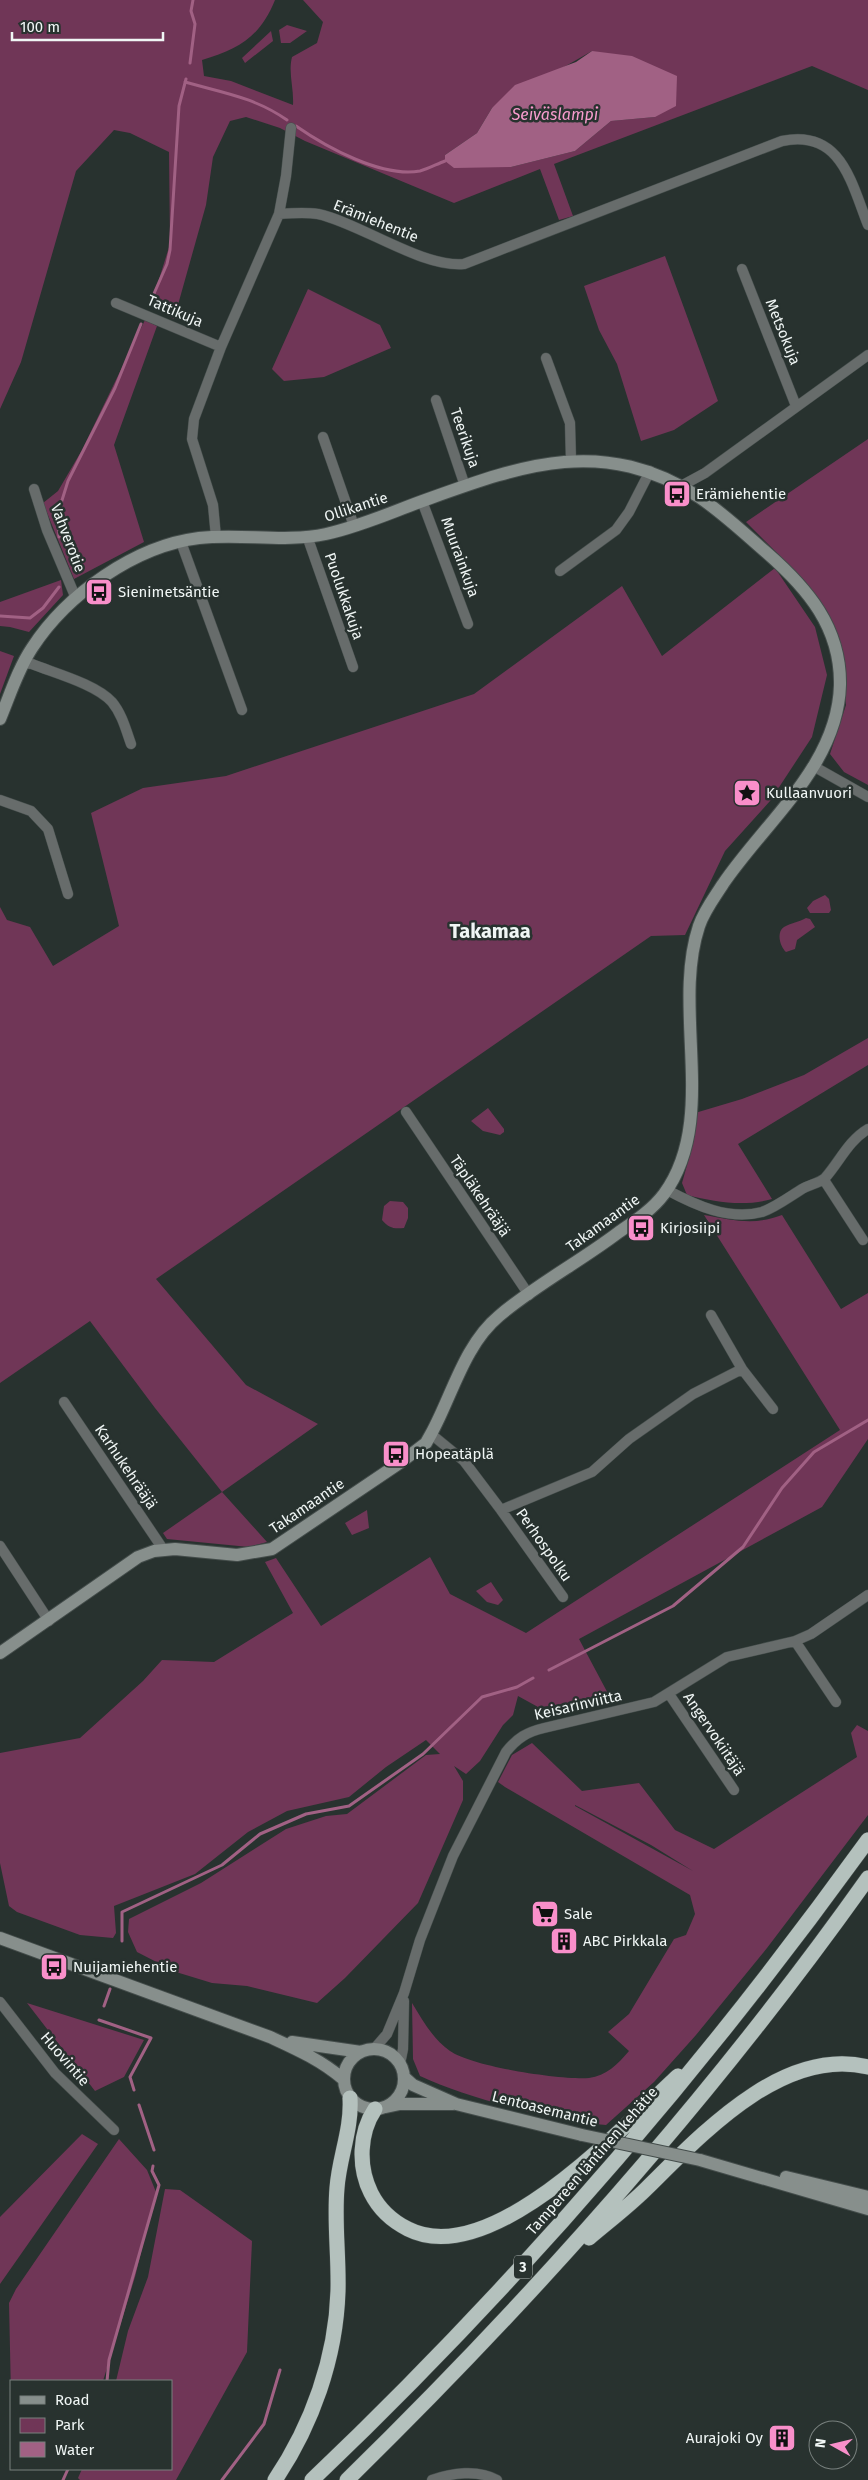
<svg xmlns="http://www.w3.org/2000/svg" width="868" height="2480" font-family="'Fira Sans',sans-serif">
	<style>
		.green { fill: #703657; fill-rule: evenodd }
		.water { fill: #a16184 }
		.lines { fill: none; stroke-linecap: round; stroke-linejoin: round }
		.stream { stroke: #a16184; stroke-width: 3 }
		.street-casing { stroke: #444d4b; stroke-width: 11 }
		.secondary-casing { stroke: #444d4b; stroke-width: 14 }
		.highway-casing { stroke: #444d4b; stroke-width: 16 }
		.street { stroke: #676c6b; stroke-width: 10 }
		.secondary { stroke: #878f8c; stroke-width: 12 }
		.highway { stroke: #b4c1bd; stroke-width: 15 }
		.secondary-bridge-casing { stroke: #444d4b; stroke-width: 14; stroke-linecap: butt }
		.secondary-bridge { stroke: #878f8c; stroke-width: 12 }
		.labels { text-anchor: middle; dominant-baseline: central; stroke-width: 5; stroke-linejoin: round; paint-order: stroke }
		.shield { fill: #28322f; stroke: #b4bbba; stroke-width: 1 }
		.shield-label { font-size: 14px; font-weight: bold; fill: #f0f6f5 }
		.street-label { font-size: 15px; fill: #f0f6f5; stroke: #28322f }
		.poi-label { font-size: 15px; fill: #f0f6f5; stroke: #28322f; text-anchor: start }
		.water-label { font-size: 16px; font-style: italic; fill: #f89cce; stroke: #28322f }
		.district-label { font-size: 20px; font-weight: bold; fill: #f0f6f5; stroke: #28322f }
	</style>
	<rect width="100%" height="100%" fill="#28322f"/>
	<!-- green -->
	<path class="green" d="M0,0H275C260,37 239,49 202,60L204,76L231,81L293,105C294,88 288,73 292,57L317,43L323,22L303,0H868V90L812,66L554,164L573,216L559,220L540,169L454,203L305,141L280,128L246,117L230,121L213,157L206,205L174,319L151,305L170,244L169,152L130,133L114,130L76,171L21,362L0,409ZM592,51L655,117L611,121L575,151L511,167L445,155L477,133L492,108Z
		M287,25L307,31L290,43H281L279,30Z
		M271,31L273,41L245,63L242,58Z
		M665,256L718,401L674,430L641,441L617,364L599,330L584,286Z
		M308,289L380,325L391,348L324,377L284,381L272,369Z
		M145,320L157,326L114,445L144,542L74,579L43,503L58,491L82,450Z
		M868,439V785L844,772L830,754L846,705L839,644L827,611L804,580L746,522Z
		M775,568L815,627L827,675L812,737L770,801L725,851L685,935L651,936L156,1279L246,1385L318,1424L222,1492L267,1542L249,1547L167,1539L163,1533L222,1492L155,1408L90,1321L0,1383V907L7,920L30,927L53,966L119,926L91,813L143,788L226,776L474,694L622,586L662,656Z
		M61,580L63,595L29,632L10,627L0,626V602Z
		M0,651L14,656L0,694Z
		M825,895L829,899L831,910L829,913H810L807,908L813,901Z
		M806,918L810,919L815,927L797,940L795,949L786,952C780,947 776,932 784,927C790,923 800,922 806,918Z
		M868,1038V1065L738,1144L772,1199C743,1207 716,1202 687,1195L682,1183L693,1144L695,1113L742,1099L804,1075Z
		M488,1108L504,1129V1132L500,1135L483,1131L471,1121Z
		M390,1201L403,1202L408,1208V1218L404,1228C393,1229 389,1228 382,1220L384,1206Z
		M704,1215C733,1220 754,1226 782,1215L841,1309L868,1293V1439L822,1507L579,1639L612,1701L538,1707L518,1696L513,1715L503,1725L480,1761L466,1774L454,1766L463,1781V1800L418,1903L345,1978L317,2003L247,1986L212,1983L176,1972L137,1952L128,1932L129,1919L201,1883L286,1829L326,1816L347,1814L426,1755L440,1754L426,1740L386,1767L349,1797L287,1811L248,1832L195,1874L114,1906L116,1933L113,1938L80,1935L17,1912L9,1906L0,1863V1753L80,1738L143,1681L162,1660L214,1662L293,1613L265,1562L276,1558L321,1626L430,1557L450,1594L526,1633L840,1430Z
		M367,1510L369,1528L352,1535L345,1523Z
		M491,1582L503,1600L498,1605L487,1602L476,1591Z
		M857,1725L868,1731V1815L767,1948L696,2035L654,2082L606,2125C551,2120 470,2099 420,2076L413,2059L412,2003C423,2021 433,2039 450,2051C473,2067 561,2080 589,2078C606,2076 618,2064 629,2051L608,2032L629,2014L674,1939L686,1935L695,1914L690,1895L505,1787L498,1782L512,1755L532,1743L582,1791L639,1783L675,1830L714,1849L857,1757L851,1733ZM575,1805L651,1845L693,1871L575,1806Z
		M27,2003L144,2040L124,2077L95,2091Z
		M82,2134L98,2144L0,2284V2217Z
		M119,2139L147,2170L156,2192L135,2277L103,2381H11V2395L9,2303L16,2289Z
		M165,2189L180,2190L252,2241L247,2352L176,2480H80L78,2478L82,2469H171V2381H116L128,2331L148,2277Z"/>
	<!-- water -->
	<path class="water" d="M592,51L632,56L677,76L676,106L655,117L611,121L575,151L511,167L454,168L445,161V155L477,133L492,108L515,85L576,62Z"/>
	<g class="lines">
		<!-- stream -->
		<path class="stream" d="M190,63L195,24L191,11L193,0
			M185,82C223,93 254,97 287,120
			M296,126C326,147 382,178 420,171C428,169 437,164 445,161
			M149,305L167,264L170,250L179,106L186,79
			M59,537L58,513L68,481L115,388L141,324
			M0,616L30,618L43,608L59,587
			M549,1670L673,1606L743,1547L782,1488L814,1452L868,1420
			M122,1941V1912L222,1865L260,1834L306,1814L349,1806L423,1754L482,1697L517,1687L533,1678
			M104,2006L110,1989
			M99,2020L151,2038L130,2077L134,2090
			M139,2105L154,2150
			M107,2381L109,2360L159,2185L152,2171L153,2166
			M63,2480L68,2469
			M222,2480L264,2424L280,2370"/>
		<!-- street casing -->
		<g class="street-casing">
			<path id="street" d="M279,214C292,213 305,212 318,214C360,223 422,268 464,264L782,141C841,129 851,182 868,225
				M742,269L796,406
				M116,303L221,347
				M546,358L570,423L571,461
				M436,400L465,486
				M323,437L354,526
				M681,486L705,473L868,355
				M34,489L47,530L75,596
				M422,501L468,624
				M307,536L353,667
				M216,537L213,505L192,439L194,419L221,347L279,214L286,176L291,128
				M181,542L242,710
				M560,571L616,530L629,512L650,471
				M23,663L32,664C54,673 96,684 112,702C122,714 126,730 131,744
				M813,766L868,797
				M0,800L31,811L48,829L68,894
				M406,1112L529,1295
				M824,1180L863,1240
				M667,1190C695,1205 729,1221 762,1212C776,1207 789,1197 802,1189C808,1185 820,1183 825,1178C840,1161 848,1141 868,1129
				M711,1315L742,1369L773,1409
				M64,1402L163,1549
				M431,1434L464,1461L501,1510L592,1472L629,1439L693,1394L742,1369
				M501,1510L563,1597
				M0,1546L49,1621
				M795,1641L836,1702
				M669,1694L734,1790
				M0,2002L55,2073L114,2130
				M374,2049L387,2034L404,1993L420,1940L453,1856L506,1752C517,1738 527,1732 544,1728L654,1702L727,1657L795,1641L811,1634L868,1595
				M400,2064L403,2049L404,2001
				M432,2480C451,2473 478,2469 497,2480"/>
		</g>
		<!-- secondary casing -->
		<g class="secondary-casing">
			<path id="secondary" d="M0,719C10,695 18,669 32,648C67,594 135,546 199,538C241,533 285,543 326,534C362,526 394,511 428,499C525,464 604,436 699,497C723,513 745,534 767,553C807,588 841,627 840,685C838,765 765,822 723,884C714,898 704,911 699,926C671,1010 719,1119 664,1194C652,1210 635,1221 619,1232C581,1261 534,1286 499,1316C464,1345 452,1396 431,1434L426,1443L401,1462L272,1549L237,1555L175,1549L154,1551L138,1557L0,1653
				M0,1938L270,2037C296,2049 321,2060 343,2079
				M292,2042L361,2052
				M344 2079a30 30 0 1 1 60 0a30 30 0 1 1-60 0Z
				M404,2077L413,2085L456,2104L582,2135
				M386,2107L400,2104H453
				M700,2160L868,2209
				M786,2177L868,2197"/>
		</g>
		<!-- highway casing -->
		<g class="highway-casing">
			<path id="highway" d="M375,2109C359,2133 358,2167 371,2193C379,2209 392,2221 408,2229C491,2271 622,2127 678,2076
				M589,2238C609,2221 629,2206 647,2188C702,2134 783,2046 868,2067
				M275,2480C312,2425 336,2358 338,2291C339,2257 334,2222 337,2188C339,2158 352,2129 350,2098
				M312,2480C518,2284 702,2070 868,1840
				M347,2480C537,2294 714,2095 868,1878"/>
		</g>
		<!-- street -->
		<use href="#street" class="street"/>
		<!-- secondary -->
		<use href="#secondary" class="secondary"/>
		<!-- highway -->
		<use href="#highway" class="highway"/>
		<!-- secondary-bridge casing -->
		<g class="secondary-bridge-casing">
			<path id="secondary-bridge" d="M582,2135L700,2160"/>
		</g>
		<!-- secondary-bridge -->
		<use href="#secondary-bridge" class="secondary-bridge"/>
	</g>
	<!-- icons -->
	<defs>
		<g id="bus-square" transform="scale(1.4375)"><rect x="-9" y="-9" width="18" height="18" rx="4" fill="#f98fca" stroke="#28322f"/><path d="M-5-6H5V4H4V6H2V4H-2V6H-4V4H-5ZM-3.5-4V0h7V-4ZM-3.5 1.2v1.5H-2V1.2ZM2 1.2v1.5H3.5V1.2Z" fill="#111"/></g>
		<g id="sight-square" transform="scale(1.4375)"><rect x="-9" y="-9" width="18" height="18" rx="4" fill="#f98fca" stroke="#28322f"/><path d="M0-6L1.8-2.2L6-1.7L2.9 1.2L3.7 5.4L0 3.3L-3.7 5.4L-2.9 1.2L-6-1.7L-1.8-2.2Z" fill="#111"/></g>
		<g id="supermarket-square" transform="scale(1.4375)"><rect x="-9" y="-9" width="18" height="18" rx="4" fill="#f98fca" stroke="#28322f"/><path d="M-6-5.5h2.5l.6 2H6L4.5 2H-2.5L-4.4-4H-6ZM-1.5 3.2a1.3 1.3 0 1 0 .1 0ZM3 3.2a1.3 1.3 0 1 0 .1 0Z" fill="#111"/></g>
		<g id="building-square" transform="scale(1.4375)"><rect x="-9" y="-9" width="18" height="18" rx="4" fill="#f98fca" stroke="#28322f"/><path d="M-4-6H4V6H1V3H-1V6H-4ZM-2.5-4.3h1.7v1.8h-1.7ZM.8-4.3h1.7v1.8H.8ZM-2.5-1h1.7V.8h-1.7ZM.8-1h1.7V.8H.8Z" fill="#111"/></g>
	</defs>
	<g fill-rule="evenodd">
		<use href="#bus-square" x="677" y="494"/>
		<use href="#bus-square" x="99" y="592"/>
		<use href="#sight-square" x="747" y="793"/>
		<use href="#bus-square" x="641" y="1228"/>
		<use href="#bus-square" x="396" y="1454"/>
		<use href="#supermarket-square" x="545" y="1914"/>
		<use href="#building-square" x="564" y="1941"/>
		<use href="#bus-square" x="54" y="1967"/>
		<use href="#building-square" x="782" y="2438"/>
	</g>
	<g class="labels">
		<!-- shield labels -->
		<rect class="shield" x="514" y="2255.5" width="18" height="23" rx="4"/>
		<g class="shield-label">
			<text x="523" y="2267">3</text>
		</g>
		<!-- street labels -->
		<g class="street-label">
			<text transform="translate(376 221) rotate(22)">Erämiehentie</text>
			<text transform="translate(175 311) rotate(23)">Tattikuja</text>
			<text transform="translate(783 332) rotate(68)">Metsokuja</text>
			<text transform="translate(465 438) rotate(71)">Teerikuja</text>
			<text transform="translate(356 507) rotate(-18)">Ollikantie</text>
			<text transform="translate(68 538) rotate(69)">Vahverotie</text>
			<text transform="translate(460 557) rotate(70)">Muurainkuja</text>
			<text transform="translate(344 596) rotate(71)">Puolukkakuja</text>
			<text transform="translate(480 1196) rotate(56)">Täpläkehrääjä</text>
			<text transform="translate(603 1223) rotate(-36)">Takamaantie</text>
			<text transform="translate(126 1467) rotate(56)">Karhukehrääjä</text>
			<text transform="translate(307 1506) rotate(-34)">Takamaantie</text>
			<text transform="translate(544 1545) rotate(55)">Perhospolku</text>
			<text transform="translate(578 1705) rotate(-13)">Keisarinviitta</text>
			<text transform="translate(714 1734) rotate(56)">Angervokiitäjä</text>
			<text transform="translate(65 2059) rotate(49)">Huovintie</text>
			<text transform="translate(545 2109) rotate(14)">Lentoasemantie</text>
			<text transform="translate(592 2161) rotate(-49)">Tampereen läntinen kehätie</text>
		</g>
		<!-- poi labels -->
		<g class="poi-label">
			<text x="696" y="494">Erämiehentie</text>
			<text x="118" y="592">Sienimetsäntie</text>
			<text x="766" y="793">Kullaanvuori</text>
			<text x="660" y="1228">Kirjosiipi</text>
			<text x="415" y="1454">Hopeatäplä</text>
			<text x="564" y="1914">Sale</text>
			<text x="583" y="1941">ABC Pirkkala</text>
			<text x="73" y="1967">Nuijamiehentie</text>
			<text x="763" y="2438" text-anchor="end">Aurajoki Oy</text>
		</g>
		<!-- water labels -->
		<g class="water-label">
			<text x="555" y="114">Seiväslampi</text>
		</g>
		<!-- district labels -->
		<g class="district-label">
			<text x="490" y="931">Takamaa</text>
		</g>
	</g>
	<!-- legend -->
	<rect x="10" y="2380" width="162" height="90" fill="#28322f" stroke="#78807e"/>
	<rect x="20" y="2396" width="25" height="8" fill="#878f8c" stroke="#78807e"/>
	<text x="55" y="2405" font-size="15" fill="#f0f6f5">Road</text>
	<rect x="20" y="2418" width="25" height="15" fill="#703657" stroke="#78807e"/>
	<text x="55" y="2430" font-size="15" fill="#f0f6f5">Park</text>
	<rect x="20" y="2442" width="25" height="15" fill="#a16184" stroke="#78807e"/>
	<text x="55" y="2455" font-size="15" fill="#f0f6f5">Water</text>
	<!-- north arrow -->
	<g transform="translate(833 2445) rotate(278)"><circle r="24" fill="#28322f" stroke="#78807e"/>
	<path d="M0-4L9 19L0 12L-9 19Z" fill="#f98fca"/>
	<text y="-8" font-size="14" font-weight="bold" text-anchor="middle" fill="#f0f6f5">N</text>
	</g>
	<!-- scale -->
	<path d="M12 32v8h151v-8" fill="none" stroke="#f0f6f5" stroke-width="2.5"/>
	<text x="20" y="32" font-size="15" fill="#f0f6f5" stroke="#28322f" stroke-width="4" paint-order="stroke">100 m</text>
</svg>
